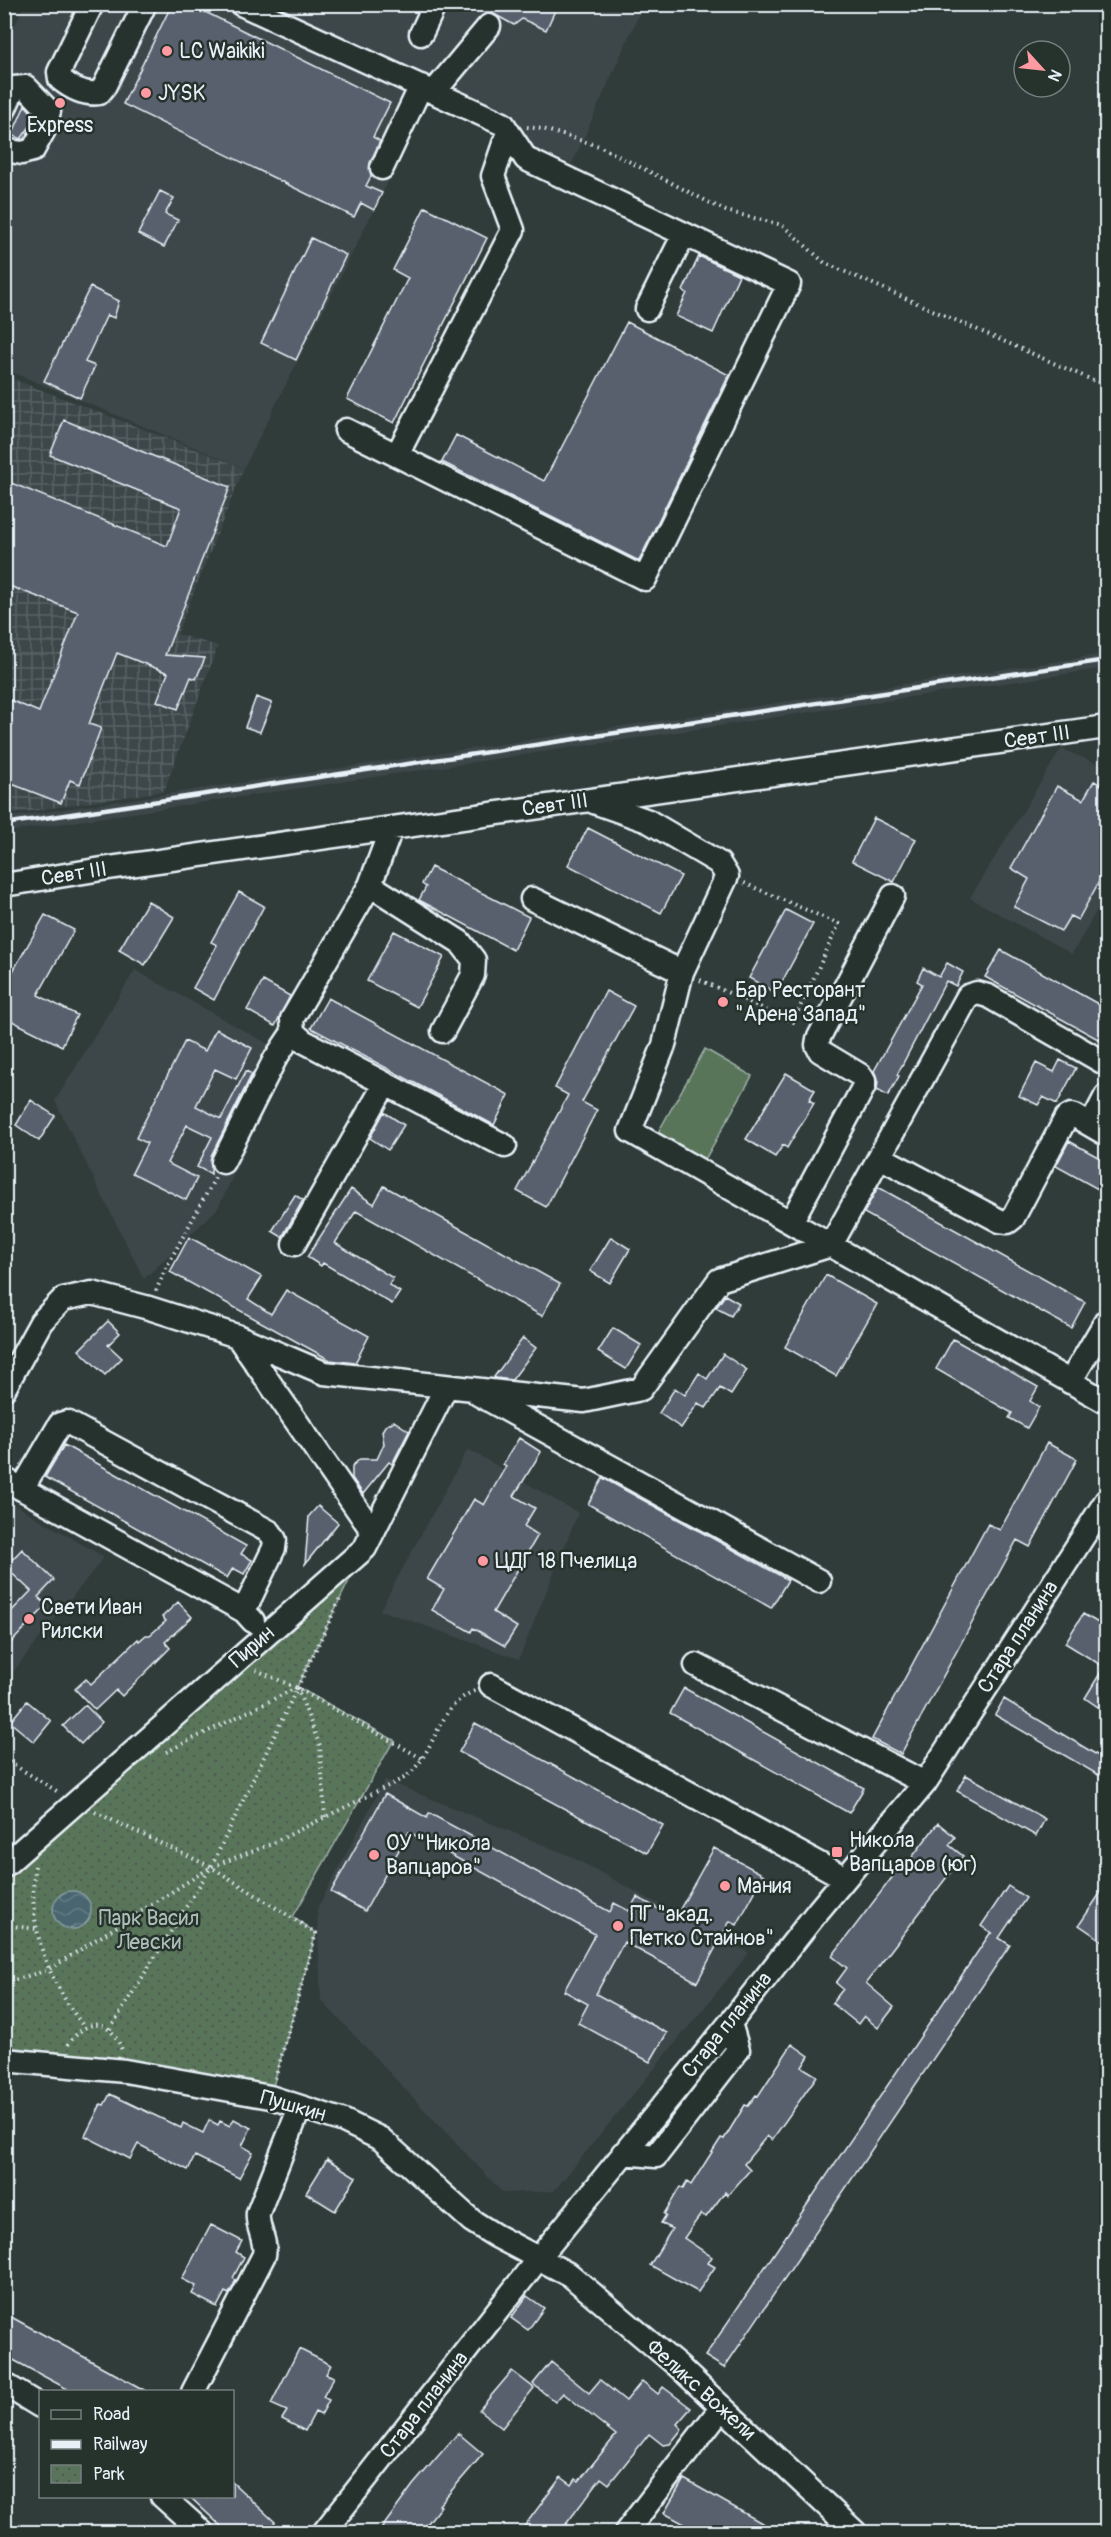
<svg xmlns="http://www.w3.org/2000/svg" width="1111" height="2537" font-family="Pangolin,sans-serif">
	<style>
		.built { fill: #3c474a }
		.industrial { fill: url(#industrial-grid) }
		.green { fill: #59745a; stroke: #a0b2a9; stroke-width: 1.5 }
		.park { fill: url(#park-dots); stroke: #a0b2a9; stroke-width: 1.5 }
		.water { fill: url(#water-waves); stroke: #899ea6; stroke-width: 1.5 }
		.building { fill: #59616e; stroke: #e8f1f8; stroke-width: 1.5 }
		.lines { fill: none; stroke-linecap: round; stroke-linejoin: round }
		.minor-casing { stroke: #e8f1f8; stroke-width: 27 }
		.path { stroke: #e8f1f8; stroke-width: 4; stroke-dasharray: 1.5 4.5; stroke-linecap: butt }
		.minor { stroke: #26332d; stroke-width: 22 }
		.rail { stroke: #e8f1f8; stroke-width: 4.5 }
		.poi-dot { fill: #ff9aa2; stroke: #26332d; stroke-width: 2 }
		.labels { text-anchor: middle; dominant-baseline: central; stroke-width: 5; stroke-linejoin: round; paint-order: stroke }
		.poi-label { font-size: 21px; fill: #e8f1f8; stroke: #26332d; text-anchor: start }
		.street-label { font-size: 21px; fill: #e8f1f8; stroke: #26332d }
		.park-label { font-size: 21px; fill: #afbfb9; stroke: #26332d }
	</style>
	<defs>
		<pattern id="industrial-grid" width="8" height="8" patternUnits="userSpaceOnUse" patternTransform="scale(1.5)"><rect width="8" height="8" fill="#3c474a"/><path d="M0 4h8M4 0v8" fill="none" stroke="#586265"/></pattern>
		<pattern id="park-dots" width="8" height="8" patternUnits="userSpaceOnUse" patternTransform="scale(1.5)"><rect width="8" height="8" fill="#59745a"/><path d="M2 2h.1M6 6h.1" fill="none" stroke="#4f5c51" stroke-width="1.8" stroke-linecap="round"/></pattern>
		<pattern id="water-waves" width="16" height="10" patternUnits="userSpaceOnUse" patternTransform="scale(1.5)"><rect width="16" height="10" fill="#4a6670"/><path d="M0 5q4-4 8 0t8 0" fill="none" stroke="#647c85"/></pattern>
	</defs>
	<rect width="100%" height="100%" fill="#303c3a"/>
	<filter id="ink" filterUnits="userSpaceOnUse"><feTurbulence type="fractalNoise" baseFrequency=".0167" numOctaves="2"/><feDisplacementMap in="SourceGraphic" scale="12" xChannelSelector="R" yChannelSelector="G"/><feConvolveMatrix kernelMatrix="1 2 1 2 8 2 1 2 1" color-interpolation-filters="sRGB"/></filter>
	<g filter="url(#ink)">
		<!-- built -->
		<path class="built" d="M24,5H643L572,164L427,104L244,468L5,369V48Z
			M1106,654V668L5,832V818Z
			M1061,749L1106,767V894L1072,954L970,898Z
			M135,970L277,1049L284,1068L218,1208L144,1279L55,1101Z
			M468,1449L578,1513L519,1659L380,1610Z
			M5,1499L104,1557L5,1682Z
			M385,1780L568,1855L749,1953L554,2191L503,2193L321,2000L317,1909Z"/>
		<!-- industrial -->
		<path class="industrial" d="M5,376L244,468L177,634L218,646L164,791L5,815Z"/>
		<!-- green -->
		<path class="green" d="M705,1049L752,1076L703,1163L656,1136Z"/>
		<!-- park -->
		<path class="park" d="M365,1548L297,1687L394,1740L293,1917L316,1933L270,2097L5,2060L4,1866Z"/>
		<!-- water -->
		<path class="water" d="M53 1910a19 19 0 1 1 38 0a19 19 0 1 1-38 0Z"/>
		<!-- building -->
		<path class="building" d="M172,4H189L390,103L373,137L380,141L370,163L371,176L366,186L382,193L374,210L361,203L354,217L123,104Z
			M468,4H558L546,30L522,19L514,25L492,13Z
			M25,105L34,115L31,125L21,139L12,135Z
			M160,191L174,198L165,214L178,220L164,247L138,234Z
			M425,207L487,238L394,423L347,399L408,278L393,270Z
			M311,238L346,255L296,360L261,343Z
			M699,256L739,275L713,333L676,316L687,293L683,291Z
			M90,287L119,301L114,318L107,315L85,362L95,366L80,398L44,381Z
			M627,322L729,375L639,561L442,462L456,435L544,481Z
			M64,420L230,487L165,655L205,658L196,679L191,677L178,709L157,701L168,673L117,653L89,724L101,728L80,784L70,780L61,803L4,781V715L10,700L39,712L78,612L4,584V480L167,546L181,508L50,455Z
			M256,697L272,703L260,732L245,727Z
			M1094,781L1107,788V867L1078,920L1070,916L1061,931L1014,907L1029,879L1011,868L1057,786L1083,800Z
			M874,818L916,839L894,882L852,861Z
			M588,828L681,876L661,913L568,865Z
			M431,867L529,917L513,950L419,900L426,887L422,884Z
			M239,892L264,906L214,1000L193,988L217,945L211,942Z
			M148,901L174,917L145,965L119,950Z
			M786,910L813,924L776,993L749,978Z
			M45,915L74,930L38,995L77,1015L62,1046L4,1017V987Z
			M394,931L444,957L417,1007L367,981Z
			M1001,950L1107,1009V1044L985,977Z
			M947,963L963,972L956,986L946,981L897,1075L899,1076L888,1096L877,1090L878,1080L874,1071L922,984L917,981L923,968L939,977Z
			M263,981L290,996L275,1026L247,1010Z
			M606,991L634,1006L582,1102L597,1110L546,1207L517,1191L568,1095L555,1088Z
			M328,998L509,1095L494,1125L311,1028Z
			M216,1029L252,1048L236,1079L215,1069L196,1106L221,1119L246,1071L252,1074L211,1156V1174L197,1167L212,1137L187,1125L167,1163L197,1178L186,1200L132,1173L147,1143L136,1138L185,1041L205,1051Z
			M1060,1060L1076,1068L1057,1104L1043,1097L1038,1105L1019,1096L1036,1063L1054,1072Z
			M786,1073L815,1090L809,1100L814,1103L787,1148L783,1145L775,1157L746,1139Z
			M31,1100L55,1116L39,1141L16,1125Z
			M384,1112L404,1125L388,1150L370,1138Z
			M1069,1141L1107,1162V1194L1056,1166Z
			M384,1186L560,1284L542,1316L356,1211L335,1243L393,1278L389,1285L400,1292L392,1304L323,1263L321,1266L307,1257L351,1189L374,1204Z
			M878,1187L1085,1302L1071,1328L864,1213Z
			M295,1195L303,1200L282,1237L272,1231Z
			M189,1237L262,1277L248,1299L271,1314L286,1290L369,1336L355,1363L330,1360L170,1272Z
			M611,1237L630,1249L610,1283L590,1271Z
			M826,1275L877,1304L836,1376L785,1347Z
			M725,1295L739,1303L731,1316L716,1308Z
			M108,1321L120,1333L108,1345L122,1358L105,1375L79,1350Z
			M613,1328L641,1345L626,1369L598,1352Z
			M523,1338L536,1348L512,1380L496,1378L494,1377Z
			M953,1339L1038,1387L1030,1401L1039,1407L1027,1428L1009,1418L1012,1413L936,1369Z
			M723,1354L747,1370L731,1395L720,1388L706,1408L698,1403L681,1428L659,1413L675,1388L685,1395L699,1373L707,1379Z
			M394,1421L409,1431L392,1464L389,1462L363,1494L352,1478V1466L360,1459H377L384,1444L382,1431L385,1426Z
			M519,1438L541,1452L514,1496L535,1508L524,1526L538,1535L493,1612L517,1627L505,1646L473,1628L471,1632L432,1610L444,1589L427,1579L474,1499L484,1505L506,1466L503,1464Z
			M1047,1443L1077,1459L1030,1547L1017,1540L901,1754L872,1739L988,1524L1000,1530Z
			M64,1445L246,1546L241,1554L252,1560L244,1574L233,1568L227,1578L45,1477Z
			M603,1478L788,1580L771,1608L588,1504Z
			M318,1506L338,1523L305,1564L309,1516Z
			M22,1549L54,1580L38,1597L47,1605L4,1650V1619L31,1591L5,1567Z
			M178,1602L192,1617L165,1642L170,1648L122,1696L116,1690L95,1710L75,1689L86,1679L91,1684L138,1639L139,1641L146,1635H150L166,1621L162,1617Z
			M1083,1614L1107,1628V1694L1098,1707L1085,1698L1104,1667L1065,1643Z
			M684,1688L864,1788L849,1813L670,1713Z
			M1004,1699L1107,1761V1780L995,1715Z
			M27,1701L51,1721L34,1742L10,1722Z
			M85,1705L102,1722L81,1744L63,1726Z
			M475,1723L663,1825L647,1853L459,1752Z
			M966,1775L1045,1819L1036,1836L957,1791Z
			M385,1794L427,1818L429,1813L610,1912L614,1903L629,1911L637,1897L675,1918L714,1848L764,1875L737,1925L730,1921L697,1982L624,1942L596,1994L667,2033L650,2062L578,2023L588,2004L564,1991L595,1934L409,1832L365,1911L331,1892Z
			M938,1823L955,1837L949,1845L963,1856L866,1983L894,2007L878,2028L864,2016L858,2024L832,2003L843,1989L836,1983L847,1968L832,1956L897,1871L900,1873Z
			M1107,1883V1944L1079,1925Z
			M1008,1886L1026,1898L999,1938L1010,1945L724,2368L705,2356L991,1932L993,1934L981,1926Z
			M792,2044L809,2056L802,2067L817,2076L772,2140L767,2136L744,2164L750,2170L728,2195L725,2192L706,2217L701,2214L684,2238L712,2257L708,2263L715,2267L698,2292L650,2265L672,2229L661,2223L666,2215L664,2214L680,2187L683,2189L687,2182L691,2185L721,2138L724,2139L745,2105L748,2106L756,2095L758,2096Z
			M110,2094L181,2128L183,2123L203,2133L209,2120L218,2125L220,2121L230,2126L234,2119L251,2128L242,2146L253,2152L239,2178L195,2156L188,2170L138,2144L130,2159L85,2136L101,2104L104,2105Z
			M327,2159L356,2177L335,2211L306,2193Z
			M211,2225L242,2241L236,2252L244,2257L233,2278L236,2280L229,2294L225,2292L217,2307L192,2294L196,2286L182,2279Z
			M527,2296L544,2308L528,2330L511,2318Z
			M4,2313L146,2391H71L4,2355Z
			M299,2349L331,2365L326,2374L334,2377L323,2397L329,2400L321,2415L315,2412L305,2431L282,2419L287,2411L271,2404Z
			M551,2362L589,2393L600,2380L626,2401L642,2381L658,2394L663,2387L691,2408L677,2424L682,2429L670,2444L663,2445L649,2434L609,2484L601,2478L560,2532H520L561,2477L572,2485L576,2479L579,2481L616,2435L563,2393L555,2402L533,2384Z
			M512,2371L534,2388L502,2428L479,2410Z
			M458,2433L483,2454L439,2505L441,2506L421,2532H379L413,2485Z
			M684,2479L778,2532H699L664,2513Z
			M232,2482L275,2522L266,2532H227L189,2496H232Z"/>
		<g class="lines">
			<!-- minor casing -->
			<g class="minor-casing">
				<path id="minor" d="M92,4L59,72L60,79C71,88 85,95 99,93L104,87L145,4
					M241,4L503,124L526,159L684,234L647,309
					M421,34L435,4
					M434,92L489,26
					M4,110L14,88L26,87L49,111L44,130L33,150L22,153L4,150
					M382,168L421,86
					M346,430L645,579L789,284L684,234
					M397,455L513,230L493,176L508,132
					M594,802L648,821L719,863L727,876L682,972L664,1045L630,1131L1106,1402
					M4,885L102,869L1106,727
					M370,885L460,942L474,960L473,975L443,1031
					M532,899L682,972
					M293,1032L303,1041L505,1146
					M1091,1125L1106,1096
					M880,1157L1000,1221L1008,1222L1013,1218L1066,1118L1071,1115L1075,1116L1106,1134
					M223,1162L275,1059L293,1032L292,1019L370,885L391,829
					M791,1222L864,1086V1080L860,1075L820,1051L817,1045L818,1039L893,896
					M294,1244L385,1084
					M237,1336L373,1532
					M1070,1382L1106,1321
					M4,1389L41,1322L63,1299L92,1293L149,1308L237,1336L324,1373L584,1401L641,1389L719,1280L831,1245L968,996L977,993L988,996L1106,1064
					M478,1394L819,1581
					M4,1479L244,1611L253,1621
					M22,1489L60,1424L67,1422L270,1532L275,1540L274,1548L244,1611
					M696,1665L925,1783
					M491,1685L845,1878
					M4,1866L365,1548L446,1387
					M4,2060L125,2071L270,2097L344,2121L381,2139L472,2221L496,2236L570,2275L679,2367L855,2532
					M623,2153L656,2156L738,2050L730,2023
					M4,2384L40,2406
					M193,2392L264,2255C267,2240 256,2227 258,2213L300,2107
					M162,2496L202,2532
					M324,2532L538,2259L730,2023L818,1911L925,1783L1106,1501
					M626,2532L722,2407"/>
			</g>
			<!-- path -->
			<path class="path" d="M527,127L543,129L599,146L726,211L782,225L825,263L1106,386
				M700,980L793,1022L839,924L744,883
				M156,1291L166,1268L215,1178
				M256,1670L297,1688L423,1759
				M297,1688L320,1746L325,1818
				M166,1752L296,1688
				M4,1759L60,1793
				M95,1812L211,1867L316,1933L275,2079
				M35,1866C27,1928 47,1978 84,2027
				M4,1925L37,1929
				M4,1983L48,1970L211,1867L271,1844L404,1778C436,1756 436,1705 475,1691
				M110,2029L211,1867L341,1597
				M68,2045C88,2015 112,2019 123,2053"/>
			<!-- minor -->
			<use href="#minor" class="minor"/>
			<!-- rail -->
			<path class="rail" d="M4,824L1106,660"/>
		</g>
	</g>
	<!-- markers -->
	<g class="poi-dot">
		<circle cx="167" cy="51" r="6"/>
		<circle cx="146" cy="93" r="6"/>
		<circle cx="60" cy="103" r="6"/>
		<circle cx="723" cy="1002" r="6"/>
		<circle cx="483" cy="1561" r="6"/>
		<circle cx="29" cy="1619" r="6"/>
		<rect x="831" y="1846" width="12" height="12" rx="3"/>
		<circle cx="374" cy="1855" r="6"/>
		<circle cx="725" cy="1886" r="6"/>
		<circle cx="618" cy="1926" r="6"/>
	</g>
	<g class="labels">
		<!-- poi labels -->
		<g class="poi-label">
			<text x="179" y="51">LC Waikiki</text>
			<text x="158" y="93">JYSK</text>
			<text x="60" y="125" text-anchor="middle">Express</text>
			<text x="735" y="990">Бар Ресторант<tspan x="735" dy="24">"Арена Запад"</tspan></text>
			<text x="495" y="1561">ЦДГ 18 Пчелица</text>
			<text x="41" y="1607">Свети Иван<tspan x="41" dy="24">Рилски</tspan></text>
			<text x="849" y="1840">Никола<tspan x="849" dy="24">Вапцаров (юг)</tspan></text>
			<text x="386" y="1843">ОУ "Никола<tspan x="386" dy="24">Вапцаров"</tspan></text>
			<text x="737" y="1886">Мания</text>
			<text x="630" y="1914">ПГ "акад.<tspan x="630" dy="24">Петко Стайнов"</tspan></text>
		</g>
		<!-- street labels -->
		<g class="street-label">
			<text transform="translate(1037 737) rotate(-8)">Севт III</text>
			<text transform="translate(555 805) rotate(-8)">Севт III</text>
			<text transform="translate(74 874) rotate(-9)">Севт III</text>
			<text transform="translate(1018 1637) rotate(-57)">Стара планина</text>
			<text transform="translate(252 1647) rotate(-41)">Пирин</text>
			<text transform="translate(727 2025) rotate(-51)">Стара планина</text>
			<text transform="translate(293 2106) rotate(16)">Пушкин</text>
			<text transform="translate(701 2390) rotate(42)">Феликс Вожели</text>
			<text transform="translate(424 2405) rotate(-52)">Стара планина</text>
		</g>
		<!-- park labels -->
		<g class="park-label">
			<text x="149" y="1918">Парк Васил<tspan x="149" dy="24">Левски</tspan></text>
		</g>
	</g>
	<!-- margin -->
	<rect width="1111" height="2537" fill="none" stroke="#26332d" stroke-width="24"/>
	<rect x="12" y="12" width="1087" height="2513" fill="none" stroke="#e8f1f8" stroke-width="2" filter="url(#ink)"/>
	<!-- legend -->
	<rect x="39" y="2390" width="195" height="108" fill="#26332d" stroke="#747f7e" stroke-width="1.5"/>
	<rect x="51" y="2410" width="30" height="9" fill="#26332d" stroke="#747f7e" stroke-width="1.5"/>
	<text x="93" y="2420" font-size="18" fill="#e8f1f8">Road</text>
	<rect x="51" y="2440" width="30" height="9" fill="#e8f1f8" stroke="#747f7e" stroke-width="1.5"/>
	<text x="93" y="2450" font-size="18" fill="#e8f1f8">Railway</text>
	<rect x="51" y="2465" width="30" height="18" fill="url(#park-dots)" stroke="#747f7e" stroke-width="1.5"/>
	<text x="93" y="2480" font-size="18" fill="#e8f1f8">Park</text>
	<!-- north arrow -->
	<g transform="translate(1042 69) rotate(117)"><circle r="28" fill="#26332d" stroke="#747f7e" stroke-width="1.5"/>
	<path d="M0-4.5L10 22L0 15L-10 22Z" fill="#ff9aa2"/>
	<text y="-9" font-size="16" font-weight="bold" text-anchor="middle" fill="#e8f1f8">N</text>
	</g>
</svg>
